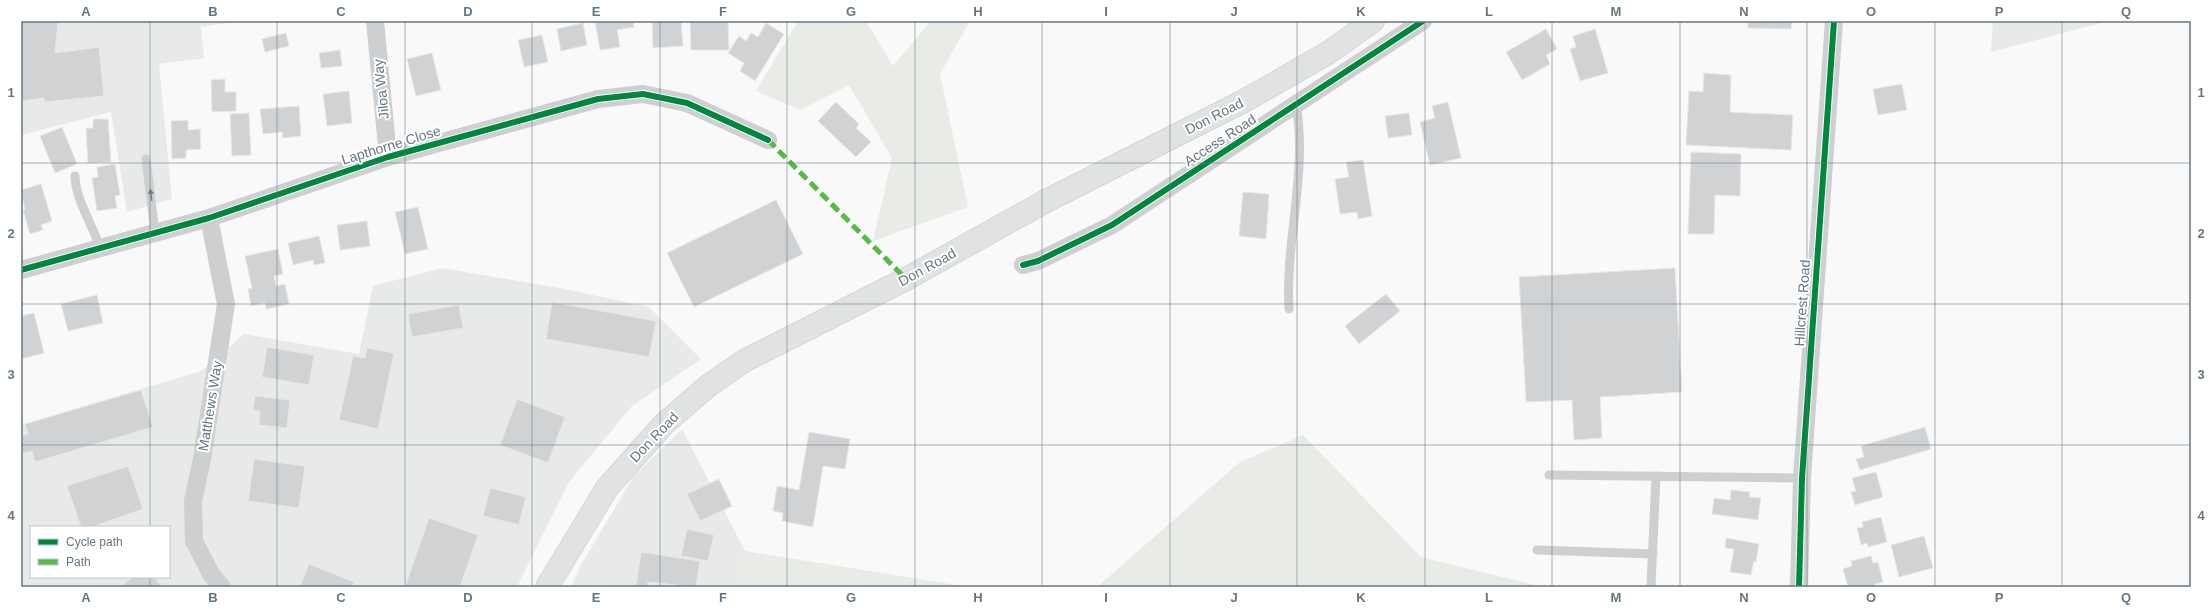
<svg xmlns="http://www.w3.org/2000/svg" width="2212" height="608" font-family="Helvetica,sans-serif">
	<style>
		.built { fill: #e8e9e9; fill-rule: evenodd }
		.green { fill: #e8ebe6 }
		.building { fill: #d0d2d3; stroke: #e8e8e8 }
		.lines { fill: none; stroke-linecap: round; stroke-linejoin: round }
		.secondary-casing { stroke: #d5d6d7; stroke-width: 24 }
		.lane { stroke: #cecfd0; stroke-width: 9 }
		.street { stroke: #cecfd0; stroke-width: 18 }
		.secondary { stroke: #e1e2e2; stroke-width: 22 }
		.quiet { stroke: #58b947; stroke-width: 5; stroke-dasharray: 10 5; stroke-linecap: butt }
		.cycleway-casing { stroke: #fff; stroke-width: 8 }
		.cycleway { stroke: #00873e; stroke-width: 6 }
		.oneway { fill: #707f8b }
		.grid { fill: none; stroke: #657683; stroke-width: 1; stroke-opacity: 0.55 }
		.labels { text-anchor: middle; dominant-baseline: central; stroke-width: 4; stroke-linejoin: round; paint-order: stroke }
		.street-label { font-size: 14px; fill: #657683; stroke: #fff }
		.neatline { fill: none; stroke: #657683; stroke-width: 1.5 }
		.grid-label { font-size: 13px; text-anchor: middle; font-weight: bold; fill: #657683 }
	</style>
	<rect width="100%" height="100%" fill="#f9f9f9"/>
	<!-- built -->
	<path class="built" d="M21,21H240L201,27L204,58L159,64L172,199L127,212L111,112L21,135Z
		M1993,21H2109L1991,52Z
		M442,268L560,288L649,307L701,359L632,406L569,482L517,587H21V425L201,371L244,334L359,354L373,286ZM31,527H169V577H31Z
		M682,429L745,551L738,587H571L581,565L634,476Z"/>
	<!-- green -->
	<path class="green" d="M798,21H866L893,66L931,21H970L940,74L968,207L873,241L892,158L849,85L800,110L756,91Z
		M1303,435L1421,557L1543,587H1097L1240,462Z
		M745,551L969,587H738Z"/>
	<!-- building -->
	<path class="building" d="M21,21H58L55,53L99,47L104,96L44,102V98L21,101Z
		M595,21H633L634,27L617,30L620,47L600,50Z
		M652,21H681L683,46L653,48Z
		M690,21H728L729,50H691Z
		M1748,21H1792L1791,29L1748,28Z
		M583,23L587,45L561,51L557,29Z
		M766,23L784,34L755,81L740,71L744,63L728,53L739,36L746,41L751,33L758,37Z
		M1546,29L1557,49L1546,55L1550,64L1522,80L1506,52Z
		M1595,29L1608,73L1580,81L1570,49L1576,47L1573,36Z
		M286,33L289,46L265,52L262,39Z
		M542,35L548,62L524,67L518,40Z
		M340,50L342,66L321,68L319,53Z
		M432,53L441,90L416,96L407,59Z
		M1704,73L1731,75L1730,112L1793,115L1791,150L1686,145L1689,91L1703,92Z
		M225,79V92H236V111L212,112L211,80Z
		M1902,84L1907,110L1878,115L1873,89Z
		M349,91L352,123L327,126L323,94Z
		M836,102L859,124L856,128L871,142L856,157L818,121Z
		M1448,102L1461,158L1430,165L1420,122L1435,118L1432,106Z
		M299,106L301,136L283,138L282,132L263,134L260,109Z
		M249,113L251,155L232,156L230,114Z
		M1409,113L1412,135L1388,138L1385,116Z
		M93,119H108L111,162L88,163L86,128H93Z
		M188,120V130L200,129L201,149L186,150V158L172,159L171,121Z
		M62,127L77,164L55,173L40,136Z
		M1691,152L1741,154L1740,196L1715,195L1714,234H1688Z
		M1363,160L1372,216L1358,219L1357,212L1340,214L1335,179L1349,177L1346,162Z
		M115,164L120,195L115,196L117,208L97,211L92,178L98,177L97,167Z
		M41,184L52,221L41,225L43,230L30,234L23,210H25L21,190Z
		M1243,192L1269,194L1266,239L1239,236Z
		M776,200L803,254L694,307L667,253Z
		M418,207L428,249L405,254L395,212Z
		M367,221L370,246L340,250L337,225Z
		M319,236L325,263L314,265L313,260L293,265L288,243Z
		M278,249L283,274L274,276L276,286L285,284L289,304L266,309L265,303L251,306L248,289L252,288L245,256Z
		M1675,268L1682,392L1600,397L1602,438L1574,440L1572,400L1526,402L1519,277Z
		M1386,294L1400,311L1359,344L1345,326Z
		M97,295L103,323L68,331L61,304Z
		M552,302L656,321L649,357L546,339Z
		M459,305L463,328L412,337L408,314Z
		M34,313L44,353L21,359V316Z
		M267,347L314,355L309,385L262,377Z
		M367,348L394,353L378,429L339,420L353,356L365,358Z
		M141,390L153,427L35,462L32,451L21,454V436L28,434L25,424Z
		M255,396L290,400L287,428L259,425L260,411L253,410Z
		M517,399L565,417L548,463L500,445Z
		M1925,427L1931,449L1860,470L1856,459L1864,457L1861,446Z
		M809,432L850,439L845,469L823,466L813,527L782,521L783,513L773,511L777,486L799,490Z
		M254,459L305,466L299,508L248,501Z
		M128,466L143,509L92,527H81L67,486Z
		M1876,472L1883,497L1855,505L1851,492L1856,491L1852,478Z
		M719,479L732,506L700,521L687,494Z
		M490,488L526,497L519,525L483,516Z
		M1731,490L1750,492L1749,497L1761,498L1758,520L1712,514L1714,498L1730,500Z
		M1881,517L1887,542L1868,547L1867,543L1861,545L1857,528L1863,527L1862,522Z
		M429,518L478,535L460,587H405Z
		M687,529L714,535L708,561L681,556Z
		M1924,536L1933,568L1899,577L1891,545Z
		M1726,538L1759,544L1756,562L1754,561L1751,575L1730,572L1734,549L1725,548Z
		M641,552L700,561L696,587L648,582L647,587L636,586Z
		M1871,556L1873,563L1878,562L1883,582L1875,584L1874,587H1848L1843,569L1852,566L1851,561Z
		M309,564L354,582L352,587H300Z
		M133,577H154L162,587H120Z"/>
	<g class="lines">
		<!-- secondary casing -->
		<g class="secondary-casing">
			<path id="secondary" d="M547,587L607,488L664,424L708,386L744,361L906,279L1046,201L1244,101L1328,53L1373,21"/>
		</g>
		<!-- lane -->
		<path class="lane" d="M146,159L155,232
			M75,176C75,199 93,225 100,248
			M1289,309C1285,241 1308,172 1296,104
			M1549,475L1802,478
			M1537,550L1653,554
			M1651,586L1656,476"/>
		<!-- street -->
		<path class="street" d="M375,21L388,157
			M209,218L226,304L202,459L193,501L194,541L211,574L222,587
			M1023,265L1038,261L1112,225L1423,21
			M21,270L209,218L388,157L598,99L643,94L687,103L768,140
			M1799,587L1802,478L1834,21"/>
		<!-- secondary -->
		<use href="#secondary" class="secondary"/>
		<!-- quiet -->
		<path class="quiet" d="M768,140L906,279"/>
		<!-- cycleway casing -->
		<g class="cycleway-casing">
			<path id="cycleway" d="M1023,265L1038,261L1112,225L1423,21
				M21,270L209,218L388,157L598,99L643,94L687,103L768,140
				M1799,587L1802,478L1834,21"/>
		</g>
		<!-- cycleway -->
		<use href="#cycleway" class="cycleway"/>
	</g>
	<!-- one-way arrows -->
	<defs><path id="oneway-solid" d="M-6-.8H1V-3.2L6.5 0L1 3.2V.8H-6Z"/></defs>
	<use class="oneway" href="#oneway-solid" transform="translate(151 195) rotate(-97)"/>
	<!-- grid -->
	<path class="grid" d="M150,21V527M277,21V587M405,21V587M532,21V587M660,21V587M787,21V587M915,21V587M1042,21V587M1170,21V587M1297,21V587M1425,21V587M1552,21V587M1680,21V587M1807,21V587M1935,21V587M2062,21V587M21,163H2191M21,304H2191M21,445H2191M150,577V587"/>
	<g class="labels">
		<!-- street labels -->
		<g class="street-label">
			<text transform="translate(381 89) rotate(-96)">Jiloa Way</text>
			<text transform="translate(1214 116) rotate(-27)">Don Road</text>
			<text transform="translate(1220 140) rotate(-33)">Access Road</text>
			<text transform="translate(391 145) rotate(-17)">Lapthorne Close</text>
			<text transform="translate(927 267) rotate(-29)">Don Road</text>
			<text transform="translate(1802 303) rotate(-86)">Hillcrest Road</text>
			<text transform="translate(210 406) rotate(-81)">Matthews Way</text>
			<text transform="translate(654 437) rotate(-46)">Don Road</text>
		</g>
	</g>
	<!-- border -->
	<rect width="2212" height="608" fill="none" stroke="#ffffff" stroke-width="44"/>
	<!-- legend -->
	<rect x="30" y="526" width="140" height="52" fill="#ffffff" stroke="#c1c8cd"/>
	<rect x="38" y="539" width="20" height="6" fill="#00873e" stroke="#c1c8cd"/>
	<text x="66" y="546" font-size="12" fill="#657683">Cycle path</text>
	<rect x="38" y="559" width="20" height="6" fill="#58b947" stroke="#c1c8cd"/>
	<text x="66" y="566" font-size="12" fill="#657683">Path</text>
	<rect x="22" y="22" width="2168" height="564" class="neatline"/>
	<g class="grid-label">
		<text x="86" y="16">A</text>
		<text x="213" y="16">B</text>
		<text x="341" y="16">C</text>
		<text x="468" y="16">D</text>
		<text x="596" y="16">E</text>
		<text x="723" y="16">F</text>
		<text x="851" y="16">G</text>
		<text x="978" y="16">H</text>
		<text x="1106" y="16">I</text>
		<text x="1234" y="16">J</text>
		<text x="1361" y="16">K</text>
		<text x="1489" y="16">L</text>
		<text x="1616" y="16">M</text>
		<text x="1744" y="16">N</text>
		<text x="1871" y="16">O</text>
		<text x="1999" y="16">P</text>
		<text x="2126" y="16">Q</text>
		<text x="11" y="97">1</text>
		<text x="2201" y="97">1</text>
		<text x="11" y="238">2</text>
		<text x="2201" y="238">2</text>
		<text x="11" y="379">3</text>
		<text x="2201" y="379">3</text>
		<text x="11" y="520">4</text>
		<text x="2201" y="520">4</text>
		<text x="86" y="602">A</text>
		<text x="213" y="602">B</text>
		<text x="341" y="602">C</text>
		<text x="468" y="602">D</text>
		<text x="596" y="602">E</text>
		<text x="723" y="602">F</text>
		<text x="851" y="602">G</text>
		<text x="978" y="602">H</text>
		<text x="1106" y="602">I</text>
		<text x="1234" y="602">J</text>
		<text x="1361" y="602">K</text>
		<text x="1489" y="602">L</text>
		<text x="1616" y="602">M</text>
		<text x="1744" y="602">N</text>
		<text x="1871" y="602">O</text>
		<text x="1999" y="602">P</text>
		<text x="2126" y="602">Q</text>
	</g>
</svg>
